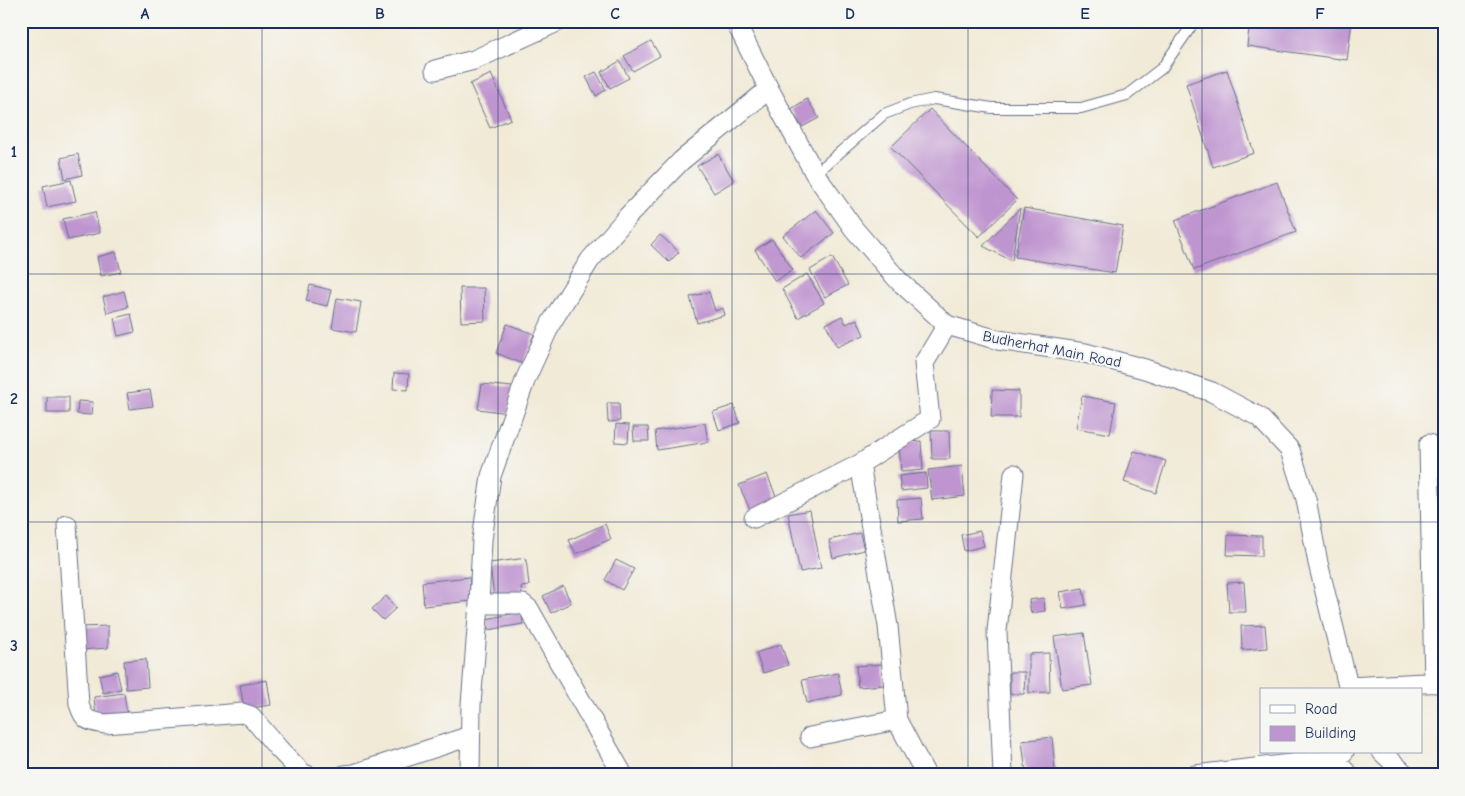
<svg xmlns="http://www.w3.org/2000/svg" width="1465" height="796" font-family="'Comic Neue',sans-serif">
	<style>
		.building { fill: #bf95d0 }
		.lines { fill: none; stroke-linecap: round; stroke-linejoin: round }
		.service-casing { stroke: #667088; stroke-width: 12 }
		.minor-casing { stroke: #667088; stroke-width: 21 }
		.service { stroke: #fff; stroke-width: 10 }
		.minor { stroke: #fff; stroke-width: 19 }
		.grid { fill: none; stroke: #1b2f5e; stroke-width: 1; stroke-opacity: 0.55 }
		.labels { text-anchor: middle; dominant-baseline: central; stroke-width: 4.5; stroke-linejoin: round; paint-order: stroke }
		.street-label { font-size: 15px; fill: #1b2f5e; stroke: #f6f6f2 }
		.neatline { fill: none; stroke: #1b2f5e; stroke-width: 2 }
		.grid-label { font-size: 16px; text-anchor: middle; font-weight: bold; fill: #1b2f5e }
	</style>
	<rect width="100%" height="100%" fill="#f6f6f2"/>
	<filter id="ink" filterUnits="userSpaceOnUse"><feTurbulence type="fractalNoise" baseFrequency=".02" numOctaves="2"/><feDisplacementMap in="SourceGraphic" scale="10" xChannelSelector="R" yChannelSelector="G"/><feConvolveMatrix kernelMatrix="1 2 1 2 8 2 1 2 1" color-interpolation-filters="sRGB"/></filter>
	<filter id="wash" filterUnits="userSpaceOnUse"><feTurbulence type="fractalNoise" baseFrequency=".0096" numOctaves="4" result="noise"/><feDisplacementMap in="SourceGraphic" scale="20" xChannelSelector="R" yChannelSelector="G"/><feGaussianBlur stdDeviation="1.12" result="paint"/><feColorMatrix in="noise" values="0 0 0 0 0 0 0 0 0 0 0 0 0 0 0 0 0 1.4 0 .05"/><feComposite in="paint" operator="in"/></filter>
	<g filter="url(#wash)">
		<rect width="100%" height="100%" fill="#f1ead7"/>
		<g id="blocks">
			<!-- building -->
			<path class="building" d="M1250,21H1352L1347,60L1247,46Z
				M651,41L660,56L633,71L624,56Z
				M620,61L629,78L610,88L601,72Z
				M1227,70L1254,153L1213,167L1186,84Z
				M596,72L606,90L596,96L586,77Z
				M491,74L511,119L490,128L470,84Z
				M807,99L819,118L802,127L791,109Z
				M930,109L1017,200L979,237L891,147Z
				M78,154L82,175L65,179L61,158Z
				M718,154L734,181L714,193L697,166Z
				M71,180L76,201L47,207L43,186Z
				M1277,182L1296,232L1194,270L1175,220Z
				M1020,208L1012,261L983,246Z
				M1024,208L1123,226L1115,273L1015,257Z
				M816,210L834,233L801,258L783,236Z
				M95,212L100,233L68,240L63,219Z
				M660,235L679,252L669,262L651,245Z
				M772,239L793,270L775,281L755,250Z
				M116,252L121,272L101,276L97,257Z
				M832,257L848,285L825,297L810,270Z
				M807,274L824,303L798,318L782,289Z
				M310,285L331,290L327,306L306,301Z
				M460,288H484L485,321L461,322Z
				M124,291L128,307L107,313L103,297Z
				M709,292L715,311L723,308L725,315L697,323L690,297Z
				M337,298L361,302L356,332L332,328Z
				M131,314L135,332L118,336L114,318Z
				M842,316L846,324L857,319L864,335L837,347L826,324Z
				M507,324L534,334L523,364L496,353Z
				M394,373L409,374L408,390L393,389Z
				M482,384L512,387L508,413L478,409Z
				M150,390L153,406L130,409L127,393Z
				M992,390L1019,391V417H991Z
				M1082,396L1116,402L1110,434L1076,428Z
				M47,397H69V413H47Z
				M78,401L93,402L92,415L77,414Z
				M607,403H619L620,421L608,422Z
				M734,405L740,423L719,430L713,412Z
				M705,423L708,442L657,450L655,431Z
				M616,424L629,425L628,443L615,442Z
				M633,427H648L649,441H634Z
				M931,431H949L950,459H932Z
				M921,441L923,470L901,472L899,443Z
				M1134,451L1166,461L1156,493L1124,482Z
				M962,466L965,496L932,500L928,470Z
				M926,473L927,488L901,491L899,476Z
				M767,474L777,499L750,510L739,485Z
				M921,498L923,519L898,521L897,500Z
				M810,510L821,568L800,572L788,514Z
				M605,524L611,539L576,554L569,540Z
				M980,531L984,546L964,551L961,535Z
				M860,533L864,550L833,558L829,540Z
				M1228,535L1262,536V556L1227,555Z
				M526,558L529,586L521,587L522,596L494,599L490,563Z
				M616,560L634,569L622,590L605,580Z
				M469,577L471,601L424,606L422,582Z
				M1244,582L1246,612H1229L1227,583Z
				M563,586L571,603L551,613L543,596Z
				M1083,588L1086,605L1063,609L1060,592Z
				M386,596L396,608L383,620L372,609Z
				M1044,598L1045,611L1031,613L1029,600Z
				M521,612L523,624L488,630L486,619Z
				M1265,625L1267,648L1242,650L1241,626Z
				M108,626V648L81,650L80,627Z
				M1084,633L1092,685L1062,689L1054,637Z
				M781,644L788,665L763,673L756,653Z
				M1049,653L1050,692L1029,693V654Z
				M146,659L148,687L126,689L124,661Z
				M882,664L884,685L858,687L856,666Z
				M117,671L121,689L103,693L99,675Z
				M1010,672H1025L1024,694H1010Z
				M838,673L842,695L807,703L802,680Z
				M267,680L271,705L244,709L240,685Z
				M124,693L127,713L96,717L94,697Z
				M1052,737L1055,770L1026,773L1022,741Z"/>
		</g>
	</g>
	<g filter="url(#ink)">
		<use href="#blocks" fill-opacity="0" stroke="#667088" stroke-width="1"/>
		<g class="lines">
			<!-- service casing -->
			<g class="service-casing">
				<path id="service" d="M815,174L884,114L910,104L934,99L992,108H1081L1127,95L1162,68L1190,28L1192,21"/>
			</g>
			<!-- minor casing -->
			<g class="minor-casing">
				<path id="minor" d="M735,21L769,89L815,174L854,229L898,280L947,325L998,340L1085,353L1145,369L1212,392L1259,417L1290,450L1306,499L1318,563L1349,690
					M435,70L474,60L559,21
					M1429,444L1434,683
					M860,464L888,626L897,720
					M754,518L860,464L930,419L924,363L947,325
					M67,525L79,704C84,721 88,721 105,724L242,713L251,716L278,748L303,774L307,775
					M479,604H523L529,609L623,775
					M1348,687L1444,682
					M810,737L897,720L926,775
					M1382,752L1406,775
					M1333,759L1349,775
					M344,775L354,774L470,736
					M470,775L471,705L479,604L482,540L491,476L526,378L551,323L590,260L628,216L681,161L769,89
					M1003,775L997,631L1014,474
					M1195,775L1333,759L1344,752"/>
			</g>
			<!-- service -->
			<use href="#service" class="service"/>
			<!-- minor -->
			<use href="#minor" class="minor"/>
		</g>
	</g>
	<!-- grid -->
	<path class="grid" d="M262,21V775M498,21V775M732,21V775M968,21V775M1202,21V775M21,274H1444M21,522H1444"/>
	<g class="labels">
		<!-- street labels -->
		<g class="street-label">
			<text transform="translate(1052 349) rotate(11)">Budherhat Main Road</text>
		</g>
	</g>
	<!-- margin -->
	<rect width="1465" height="796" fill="none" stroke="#f6f6f2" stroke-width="55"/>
	<!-- legend -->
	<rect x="1260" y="688" width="162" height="65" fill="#f6f6f2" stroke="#9ea6b7"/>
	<rect x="1270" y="705" width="25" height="8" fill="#ffffff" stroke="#9ea6b7"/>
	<text x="1305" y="714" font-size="15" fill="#1b2f5e">Road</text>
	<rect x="1270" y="726" width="25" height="15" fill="#bf95d0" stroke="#9ea6b7"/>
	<text x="1305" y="738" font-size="15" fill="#1b2f5e">Building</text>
	<rect x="28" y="28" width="1410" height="740" class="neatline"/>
	<g class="grid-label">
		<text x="145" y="19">A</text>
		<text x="380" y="19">B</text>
		<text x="615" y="19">C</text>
		<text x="850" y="19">D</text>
		<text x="1085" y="19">E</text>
		<text x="1320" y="19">F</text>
		<text x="14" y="157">1</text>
		<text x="14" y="404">2</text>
		<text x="14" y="651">3</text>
	</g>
</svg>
